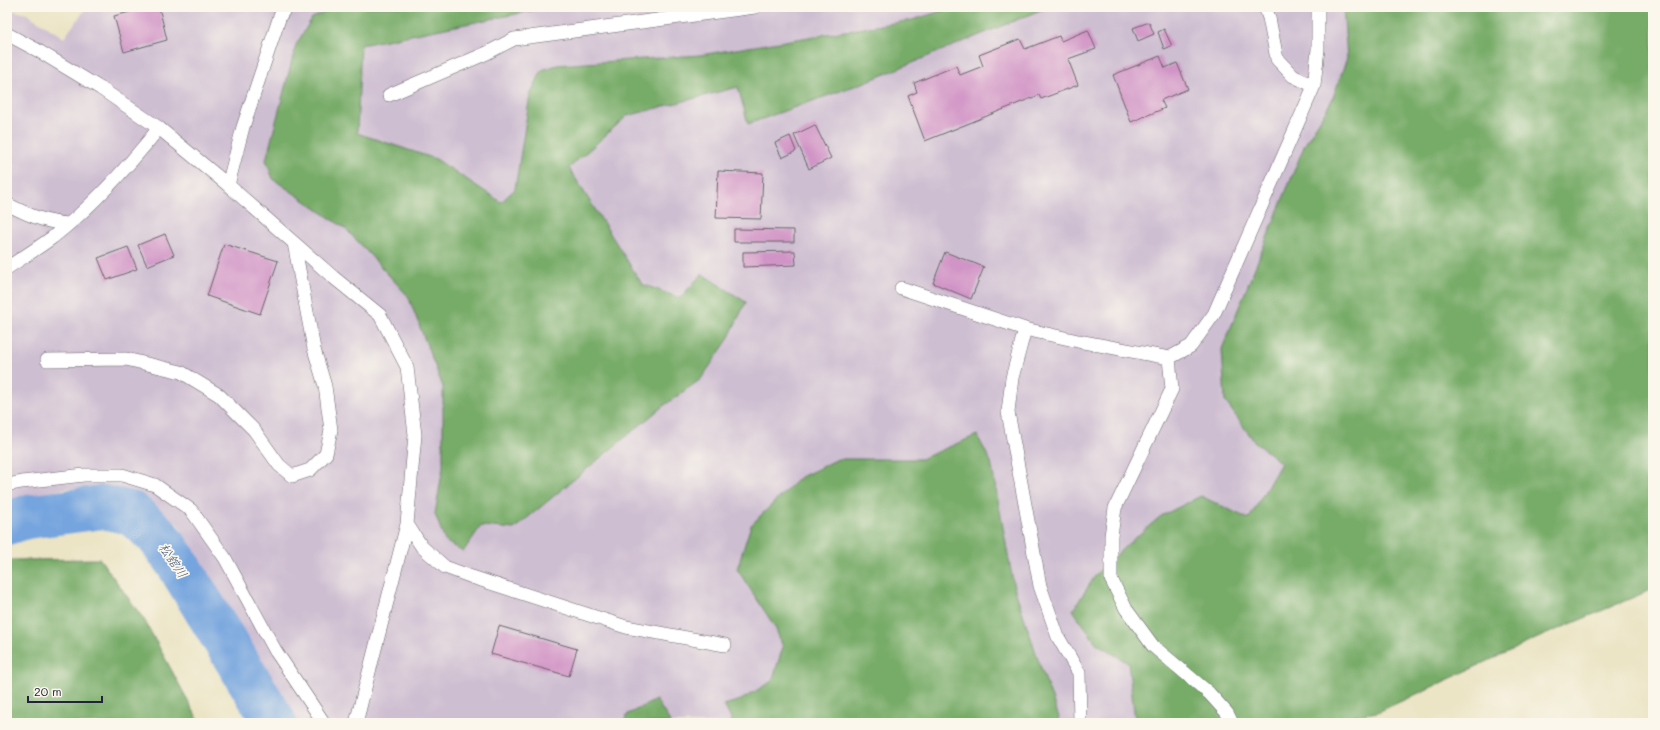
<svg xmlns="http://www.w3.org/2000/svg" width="1660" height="730" font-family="Mali,'Klee One',sans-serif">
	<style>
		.industrial { fill: #cebed1 }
		.forest { fill: #77ab67; stroke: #4c6651 }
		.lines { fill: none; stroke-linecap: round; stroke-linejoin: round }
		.river { stroke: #74a4de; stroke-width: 44 }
		.building { fill: #d194c6 }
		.service-casing { stroke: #68666b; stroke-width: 14 }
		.service { stroke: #fff; stroke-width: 13 }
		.labels { text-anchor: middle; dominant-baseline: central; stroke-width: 3.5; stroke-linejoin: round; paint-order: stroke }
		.water-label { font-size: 13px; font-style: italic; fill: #43567c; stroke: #fbf7ec }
	</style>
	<rect width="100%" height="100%" fill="#fbf7ec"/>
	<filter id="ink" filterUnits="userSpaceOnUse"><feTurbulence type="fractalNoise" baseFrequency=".025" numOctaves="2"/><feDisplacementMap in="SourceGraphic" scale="8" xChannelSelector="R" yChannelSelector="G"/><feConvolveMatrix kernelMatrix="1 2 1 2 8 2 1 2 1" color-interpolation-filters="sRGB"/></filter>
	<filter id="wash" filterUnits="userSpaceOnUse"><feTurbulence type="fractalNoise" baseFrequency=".012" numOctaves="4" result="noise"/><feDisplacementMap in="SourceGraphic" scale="16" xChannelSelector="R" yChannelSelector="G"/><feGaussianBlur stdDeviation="0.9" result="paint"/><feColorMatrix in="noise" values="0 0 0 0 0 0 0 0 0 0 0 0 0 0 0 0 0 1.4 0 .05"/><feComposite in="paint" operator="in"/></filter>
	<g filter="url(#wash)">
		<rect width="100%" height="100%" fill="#ebe4c5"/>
		<!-- industrial -->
		<path class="industrial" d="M87,7H1481L1266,723H293L228,608L177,523L139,500L103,490L67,488L7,502V9L27,14L64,38Z"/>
		<!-- forest -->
		<path class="forest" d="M337,7H551L361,45L357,133L436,159L501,202L515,189L530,95L542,70L557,65L700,55L912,20L945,10L949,7H1048L863,83L748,124L738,87L627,116L569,168L642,284L680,298L702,274L746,302L727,341L701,379L662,407L514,529L481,526L463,552L445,541L435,514L443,467V387L408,296L346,229L273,179L266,160L296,45L312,18Z
			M1343,7H1653V589L1542,636L1378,712L1307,723H1145L1135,720L1128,663L1096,643L1073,610L1097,573L1129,543L1161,516L1201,496L1249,519L1281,463L1254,441L1225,401L1222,349L1305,144L1332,100L1347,58Z
			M977,435L991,462L1014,587L1041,668L1059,717L1057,723H733L724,705L741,700L772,681L783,647L775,627L737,569L751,525L799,478L838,459H921Z
			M100,559L145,621L200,723H7V560Z
			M656,700L671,723H623L628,714Z"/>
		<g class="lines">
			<!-- river -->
			<path class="river" d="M7,523L27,517L103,507L131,513L157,535L177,563L275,723"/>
		</g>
		<g id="blocks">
			<!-- building -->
			<path class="building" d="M150,7H159L167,40L124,52L114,16Z
				M1149,22L1154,34L1138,41L1133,28Z
				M1164,29L1172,46L1164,49L1158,32Z
				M1088,30L1096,49L1068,59L1078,85L1041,99L1039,95L925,141L908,96L917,92L914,83L956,66L960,75L983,66L979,55L1020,39L1025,49L1059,36L1061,41Z
				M1160,56L1165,68L1177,63L1188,89L1161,100L1165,108L1131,122L1113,75Z
				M815,125L831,158L809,169L794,135Z
				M790,136L796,151L782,158L775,143Z
				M718,171L763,173L761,219L716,218Z
				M734,229L794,230V242H734Z
				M165,234L174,255L147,266L138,245Z
				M224,244L278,261L260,314L207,296Z
				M128,247L137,269L107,280L98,258Z
				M795,251L796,265L743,267V252Z
				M945,252L984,267L971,299L933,283Z
				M499,626L577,649L569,676L491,654Z"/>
		</g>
	</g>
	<g filter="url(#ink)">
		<use href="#blocks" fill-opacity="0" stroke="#68666b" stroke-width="1"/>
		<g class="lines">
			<!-- service casing -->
			<g class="service-casing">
				<path id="service" d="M1265,7L1269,18L1277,59L1293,76L1314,86
					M7,34L37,50L100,88L159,128L228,185L333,277L380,315L407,367L415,435L407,524L356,723
					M389,95L487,53L514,39L755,7
					M228,185L243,127L280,16L286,7
					M7,204C28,215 44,222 68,224
					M7,268C22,258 38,248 53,237C93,206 127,168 159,128
					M901,288L1025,329L1078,341L1169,358L1191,346L1214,314L1314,86L1318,49V7
					M1025,329L1012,378L1008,412L1040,586L1058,637L1079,673L1080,723
					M1169,358L1172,389L1115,508L1111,536V579L1126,609L1153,646L1209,693L1227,713L1232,723
					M47,360L126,359L181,372L219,395L254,430L279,465L292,476L310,470L326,454L331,430L325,386L314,349L294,243
					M7,485L22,482L84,475H122L155,485L191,510L225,558L275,650L324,723
					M407,524L422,547L445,567L472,577L626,627L725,645"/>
			</g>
			<!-- service -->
			<use href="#service" class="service"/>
		</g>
	</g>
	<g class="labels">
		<!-- water labels -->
		<g class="water-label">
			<text transform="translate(174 560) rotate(56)">松舘川</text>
		</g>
	</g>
	<!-- margin -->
	<rect width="1660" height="730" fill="none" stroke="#fbf7ec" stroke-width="24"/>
	<!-- scale -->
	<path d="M28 696v6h74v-6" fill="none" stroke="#22223b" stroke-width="2"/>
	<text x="34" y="696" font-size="12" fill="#22223b" stroke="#fbf7ec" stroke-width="3" paint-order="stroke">20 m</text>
</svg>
